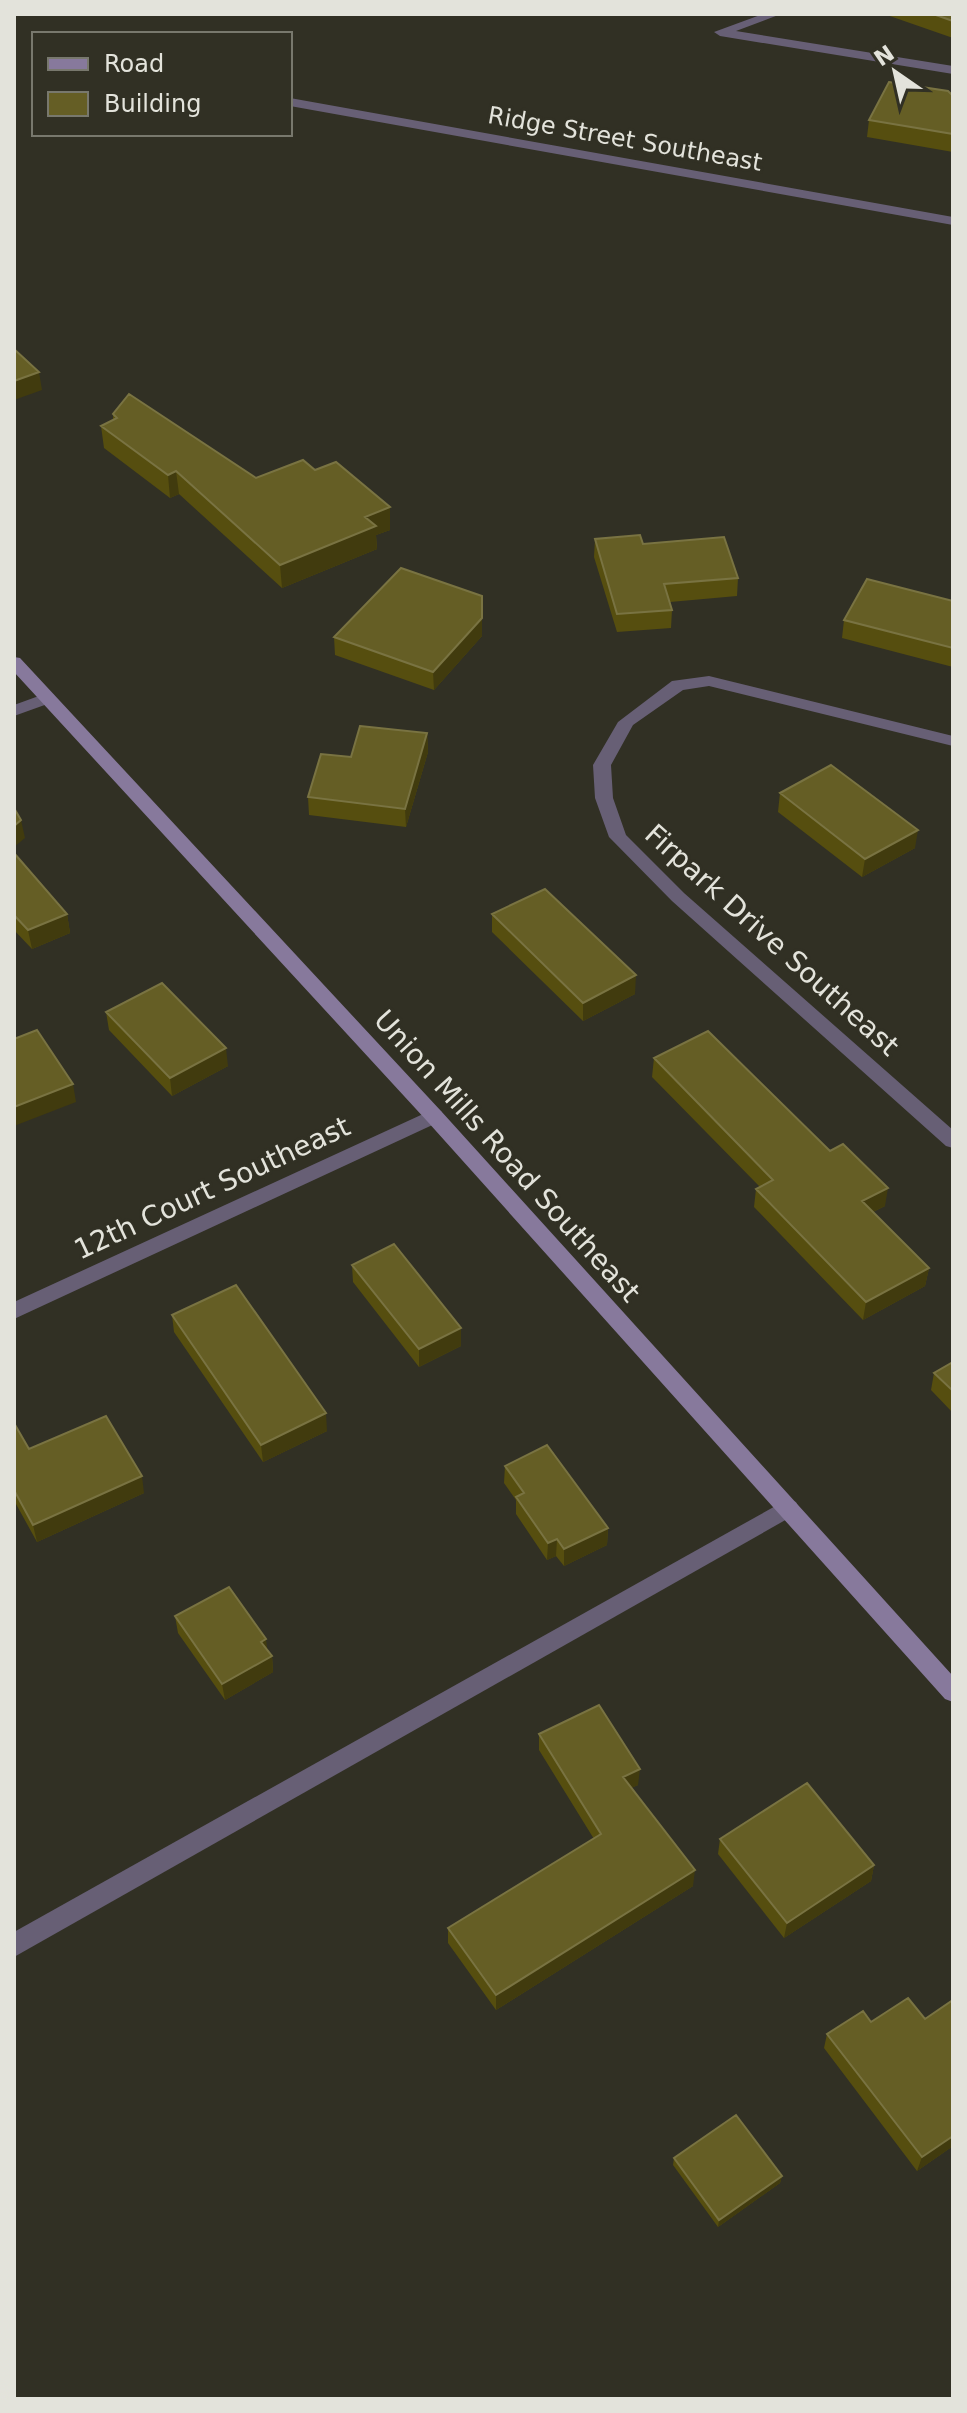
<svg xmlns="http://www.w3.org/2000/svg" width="967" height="2413" font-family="'DejaVu Sans',sans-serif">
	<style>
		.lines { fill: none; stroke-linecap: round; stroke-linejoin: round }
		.lane { fill: #675f75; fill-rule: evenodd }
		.street { fill: #675f75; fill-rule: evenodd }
		.secondary { fill: #87799c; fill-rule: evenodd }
		.wall { fill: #564e0f }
		.shaded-wall { fill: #413b0e }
		.building { fill: #655e25; stroke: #797342; stroke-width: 2 }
		.labels { text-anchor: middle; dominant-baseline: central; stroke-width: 6; stroke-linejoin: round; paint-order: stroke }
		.far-street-label { font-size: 24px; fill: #e3e3db; stroke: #313024 }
		.street-label { font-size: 28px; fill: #e3e3db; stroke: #313024 }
	</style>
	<rect width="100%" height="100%" fill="#313024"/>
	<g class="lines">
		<!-- lane -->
		<path class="lane" d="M788,1499L796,1502L799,1508L796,1514L14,1957V1932Z"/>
		<!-- street -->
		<path class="street" d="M763,14H781L736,31L953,66V74L720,36L714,32Z
			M290,98L953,217V225L290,106Z
			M709,676L953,736V746L709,686L683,690L633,725L611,765L613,798L626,835L684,893L953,1130V1148L946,1146L672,901L609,837L595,798L593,765L618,722L672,681Z
			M47,693L53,694L55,698L53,702L14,716V705Z
			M434,1109L441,1111L444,1116L441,1121L14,1319V1302Z"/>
		<!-- secondary -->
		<path class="secondary" d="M14,657L20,658L441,1111L953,1676V1702L945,1699L427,1121L14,672Z"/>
	</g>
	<!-- wall -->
	<path class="wall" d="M884,14H953V38Z
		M953,96V152L867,137L869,120Z
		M113,414L256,478L390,530L376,535L377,549L282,588L179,494L170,498L104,448L101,426L113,420Z
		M595,539L738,578L737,596L670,602L672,610L671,628L617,632L594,557Z
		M953,601V667L842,638L844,620Z
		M482,636L434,690L335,655L334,637Z
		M427,733L428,752L406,827L309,815L308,797L351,757Z
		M780,793L915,848L862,877L778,812Z
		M14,853L67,914L70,933L32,949L14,930Z
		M492,914L635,994L583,1021L492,932Z
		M106,1012L228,1066L172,1096L109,1030Z
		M654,1058L885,1206L873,1212L929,1268L925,1286L863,1320L754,1207L756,1189L760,1187L652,1077Z
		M352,1265L461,1346L419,1367L353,1282Z
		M172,1315L327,1431L263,1462L174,1332Z
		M953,1362V1413L931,1390L934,1373Z
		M14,1423L29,1449L144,1493L37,1542L16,1504L14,1505Z
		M505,1466L608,1528L607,1545L564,1566L556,1556L547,1560L516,1514V1500L504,1483Z
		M175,1616L268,1650L272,1656L273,1672L225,1700L178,1633Z
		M539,1734L638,1785L631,1788L693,1886L496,2010L448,1943V1928L594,1839L539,1750Z
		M720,1839L874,1865L871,1881L784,1938L718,1854Z
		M953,2000V2146L917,2171L824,2048L827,2034L871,2022L925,2019Z
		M674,2158L782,2176L780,2183L718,2227L673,2165Z"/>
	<!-- shaded-wall -->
	<path class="shaded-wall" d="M39,372L42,390L14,400V381Z
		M176,471L179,494L170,498L168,475Z
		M390,507V530L376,535L377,549L282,588L280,565L365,517Z
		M482,618V636L434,690L433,672Z
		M427,733L428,752L406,827L405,809Z
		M21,820L25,838L14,847V826Z
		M918,830L915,848L862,877L865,859Z
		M67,914L70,933L32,949L28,930Z
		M636,975L635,994L583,1021V1003Z
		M226,1048L228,1066L172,1096L170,1078Z
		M73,1084L76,1102L14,1126V1107Z
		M888,1188L885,1206L859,1219L862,1201Z
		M929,1268L925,1286L863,1320L866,1302Z
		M461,1328V1346L419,1367V1349Z
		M326,1413L327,1431L263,1462L261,1445Z
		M142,1476L144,1493L37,1542L33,1525Z
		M608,1528L607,1545L564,1566V1549Z
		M557,1539L556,1556L547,1560L548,1543Z
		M266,1639L268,1655L261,1642Z
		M272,1656L273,1672L225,1700L222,1684Z
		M640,1769L638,1785L621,1793L623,1777Z
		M874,1865L871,1881L784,1938L787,1923Z
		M695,1870L693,1886L496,2010V1995Z
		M953,2136V2146L917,2171L922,2157Z
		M782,2176L780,2183L718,2227L719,2220Z"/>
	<!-- building -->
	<path class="building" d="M933,14H953V21Z
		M889,82L948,91L953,96V134L869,120Z
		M14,349L39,372L14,381Z
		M129,394L256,478L303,460L315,470L336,462L390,507L365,517L376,526L280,565L176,471L168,475L101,426L117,418L113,414Z
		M640,535L643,544L724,537L738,578L664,584L672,610L617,614L595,539Z
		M401,568L482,596V618L433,672L334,637Z
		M867,579L953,601V648L844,620Z
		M360,726L427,733L405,809L308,797L321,754L351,757Z
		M831,765L918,830L865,859L780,793Z
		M14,808L21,820L14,826Z
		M14,853L67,914L28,930L14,915Z
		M545,889L636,975L583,1003L492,914Z
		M162,983L226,1048L170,1078L106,1012Z
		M37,1030L73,1084L14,1107V1039Z
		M708,1031L830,1151L843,1144L888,1188L862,1201L929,1268L866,1302L756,1189L773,1180L654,1058Z
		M394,1244L461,1328L419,1349L352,1265Z
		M236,1285L326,1413L261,1445L172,1315Z
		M953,1362V1391L934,1373Z
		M106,1416L142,1476L33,1525L14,1490V1423L29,1449Z
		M547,1445L608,1528L564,1549L557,1539L548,1543L516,1497L524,1493L505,1466Z
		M229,1587L266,1639L261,1642L272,1656L222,1684L175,1616Z
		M599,1705L640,1769L623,1777L695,1870L496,1995L448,1928L601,1834L539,1734Z
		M807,1783L874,1865L787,1923L720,1839Z
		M908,1998L925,2019L953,2000V2136L922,2157L827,2034L863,2011L871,2022Z
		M736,2115L782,2176L719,2220L674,2158Z"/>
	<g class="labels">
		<!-- far-street labels -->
		<g class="far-street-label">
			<text transform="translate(625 139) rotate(10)">Ridge Street Southeast</text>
		</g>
		<!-- street labels -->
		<g class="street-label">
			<text transform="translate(772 940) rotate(42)">Firpark Drive Southeast</text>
			<text transform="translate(507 1156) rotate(48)">Union Mills Road Southeast</text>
			<text transform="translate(212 1188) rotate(-25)">12th Court Southeast</text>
		</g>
	</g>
	<!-- border -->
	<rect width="967" height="2413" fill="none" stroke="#e3e3db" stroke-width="32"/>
	<!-- legend -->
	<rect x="32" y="32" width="260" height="104" fill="#313024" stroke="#78786d" stroke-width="2"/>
	<rect x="48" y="58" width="40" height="12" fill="#87799c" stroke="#78786d" stroke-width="2"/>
	<text x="104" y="72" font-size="24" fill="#e3e3db">Road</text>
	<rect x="48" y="92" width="40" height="24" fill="#655e25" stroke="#78786d" stroke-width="2"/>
	<text x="104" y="112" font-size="24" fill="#e3e3db">Building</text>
	<!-- north arrow -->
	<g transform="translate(895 72) rotate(326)" stroke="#313024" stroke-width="6" paint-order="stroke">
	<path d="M0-6L14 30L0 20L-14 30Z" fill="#e3e3db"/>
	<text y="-12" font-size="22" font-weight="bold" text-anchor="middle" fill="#e3e3db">N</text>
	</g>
</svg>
